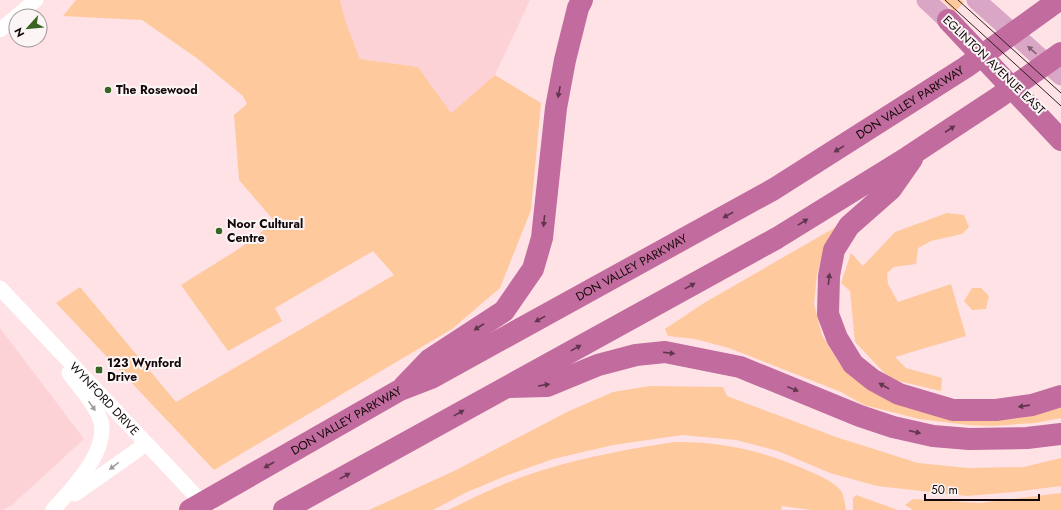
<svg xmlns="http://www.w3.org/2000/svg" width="1061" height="510" font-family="Jost,sans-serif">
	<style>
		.built { fill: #fcd2d7 }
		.green { fill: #ffc99e }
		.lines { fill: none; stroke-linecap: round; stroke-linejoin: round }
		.minor { stroke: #fff; stroke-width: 15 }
		.major { stroke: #daa6c5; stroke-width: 19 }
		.highway { stroke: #c16b9e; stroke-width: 22 }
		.tram { stroke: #2d2122; stroke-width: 1 }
		.oneway { fill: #805f71 }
		.oneway2 { fill: #61354d }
		.oneway3 { fill: #a19d9d }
		.poi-dot { fill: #396421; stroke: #fcf5f6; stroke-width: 1.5 }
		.labels { text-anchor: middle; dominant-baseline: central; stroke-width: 4; stroke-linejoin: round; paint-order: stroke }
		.street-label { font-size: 12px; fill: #13090a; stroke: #fcf5f6 }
		.poi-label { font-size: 12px; font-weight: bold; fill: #13090a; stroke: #fcf5f6; text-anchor: start }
	</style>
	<rect width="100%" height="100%" fill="#fee2e6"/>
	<!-- built -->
	<path class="built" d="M340,0H530L495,75L451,113L418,67L360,59L346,23Z
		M0,328L84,439L12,505L3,510H0Z"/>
	<!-- green -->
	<path class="green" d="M76,0H340L346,23L360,59L418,67L451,113L495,75L541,103L531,210L500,288L452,329L214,470L56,303L80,287L176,402L394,275L373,251L275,308L282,321L228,351L181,285L237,250L275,222L239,180L234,115L247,104L243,96L198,59L142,20L63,16Z
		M942,0H961L964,2L955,12Z
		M947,213L964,215L969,227L962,234L931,241L918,248L916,264L894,267L887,273L888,284L898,302L951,284L966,336L895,357L906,368L942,378L941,391L890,379L855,342L850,291L841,283L851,253L863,266L895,232Z
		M836,227L824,250L817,274L814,304L822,335L841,366L853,378L903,404H1061V418L1035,423L992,426L968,425L919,419L864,405L841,392L729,348L695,339L668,336L665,329L704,303Z
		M972,288H981L989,296L986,309L972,310L964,301Z
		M650,386L723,387L727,396L839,438L918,463L968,468L1024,467L1061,458V486L1014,492L967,496L877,486L830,473L778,451L736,440L682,435L613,445L553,459L508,475L467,492L433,510H369L454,471L569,411L613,392Z
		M674,442C723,441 767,452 811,472C820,476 836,483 842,492C844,497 845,505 846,510H812L782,506L781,510H448C478,496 509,480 540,471C584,457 629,449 674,442Z
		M1061,493V510H913L905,505L913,499L980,503Z
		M856,495L898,510H853V498Z"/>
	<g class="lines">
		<!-- minor -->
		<g class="minor">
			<path d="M17,16L36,0"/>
			<path d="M0,30L16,17"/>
			<path id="s1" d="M0,288L208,509"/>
			<path d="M75,494L146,444"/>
			<path d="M53,510C72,488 113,448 99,416C93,402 78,386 69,373"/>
		</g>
		<!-- major -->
		<path class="major" d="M926,0L959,31
			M976,0L1061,76"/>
		<!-- highway -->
		<g class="highway">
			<path d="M948,20L1061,140"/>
			<path d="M912,159L891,189L849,226L834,250L829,276L828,314L837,338L853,364L873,380L899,394L953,410H996L1032,405L1061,396"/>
			<path d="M404,386L429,360L504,311L533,269L542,238L556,108L565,60L578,8L582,0"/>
			<path d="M508,387L547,386L598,365L636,355L665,352L740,367L860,416L893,427L933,436L969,439L1027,438L1061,434"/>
			<path id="s2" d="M190,510L400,390L431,378L774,189L966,67L1059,0"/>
			<path d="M284,510L777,238L908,157L999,97L1061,53"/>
		</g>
		<!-- tram -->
		<path class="tram" d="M945,0L1061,106
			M958,0L1061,93"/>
	</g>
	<!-- one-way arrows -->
	<defs><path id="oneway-solid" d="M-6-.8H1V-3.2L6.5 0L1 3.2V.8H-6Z"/></defs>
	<use class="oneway" href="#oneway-solid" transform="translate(1032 50) rotate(-138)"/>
	<g class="oneway2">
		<use href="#oneway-solid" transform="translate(559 92) rotate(101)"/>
		<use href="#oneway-solid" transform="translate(950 129) rotate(-33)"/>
		<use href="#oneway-solid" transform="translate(839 149) rotate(148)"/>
		<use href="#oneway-solid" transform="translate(728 215) rotate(151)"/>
		<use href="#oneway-solid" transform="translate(544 221) rotate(96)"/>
		<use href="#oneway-solid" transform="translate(803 222) rotate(-32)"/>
		<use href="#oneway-solid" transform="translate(829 279) rotate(-83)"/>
		<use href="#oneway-solid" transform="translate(690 286) rotate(-29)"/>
		<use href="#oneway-solid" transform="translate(540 319) rotate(151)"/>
		<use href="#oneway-solid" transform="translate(479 327) rotate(147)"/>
		<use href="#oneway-solid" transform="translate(576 348) rotate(-29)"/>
		<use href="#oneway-solid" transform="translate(669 353) rotate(7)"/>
		<use href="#oneway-solid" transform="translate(544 385) rotate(-9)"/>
		<use href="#oneway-solid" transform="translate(884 386) rotate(-151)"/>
		<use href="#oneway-solid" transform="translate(793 389) rotate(22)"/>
		<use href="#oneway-solid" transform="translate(1024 406) rotate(172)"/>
		<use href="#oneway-solid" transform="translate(459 413) rotate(-29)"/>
		<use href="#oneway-solid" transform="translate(915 432) rotate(13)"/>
		<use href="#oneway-solid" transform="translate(269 465) rotate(150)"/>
		<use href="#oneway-solid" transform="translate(345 476) rotate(-29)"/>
	</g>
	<g class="oneway3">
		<use href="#oneway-solid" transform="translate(92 406) rotate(55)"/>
		<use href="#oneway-solid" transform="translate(114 466) rotate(143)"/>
	</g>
	<!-- markers -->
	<g class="poi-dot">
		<circle cx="108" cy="90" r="4"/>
		<circle cx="219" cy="231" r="4"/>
		<rect x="95" y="366" width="8" height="8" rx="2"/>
	</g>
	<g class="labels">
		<!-- street labels -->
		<g class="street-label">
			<text transform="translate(994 65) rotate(44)">EGLINTON AVENUE EAST</text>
			<text stroke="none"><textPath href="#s2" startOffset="828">DON VALLEY PARKWAY</textPath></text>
			<text stroke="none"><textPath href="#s2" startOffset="504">DON VALLEY PARKWAY</textPath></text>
			<text stroke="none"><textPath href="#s1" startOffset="152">WYNFORD DRIVE</textPath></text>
			<text stroke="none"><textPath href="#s2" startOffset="180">DON VALLEY PARKWAY</textPath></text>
		</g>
		<!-- poi labels -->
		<g class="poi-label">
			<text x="116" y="90">The Rosewood</text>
			<text x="227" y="224">Noor Cultural<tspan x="227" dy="14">Centre</tspan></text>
			<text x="107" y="363">123 Wynford<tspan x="107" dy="14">Drive</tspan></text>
		</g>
	</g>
	<!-- north arrow -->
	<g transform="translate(28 28) rotate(243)"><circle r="19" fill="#fcf5f6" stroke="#9f9798"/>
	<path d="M0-3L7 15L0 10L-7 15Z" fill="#396421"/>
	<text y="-6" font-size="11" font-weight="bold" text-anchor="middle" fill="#13090a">N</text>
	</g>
	<!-- scale -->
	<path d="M925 494v6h114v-6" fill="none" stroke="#13090a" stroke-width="2"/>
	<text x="931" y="494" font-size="12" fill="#13090a" stroke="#fcf5f6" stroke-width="3" paint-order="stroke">50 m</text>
</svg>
